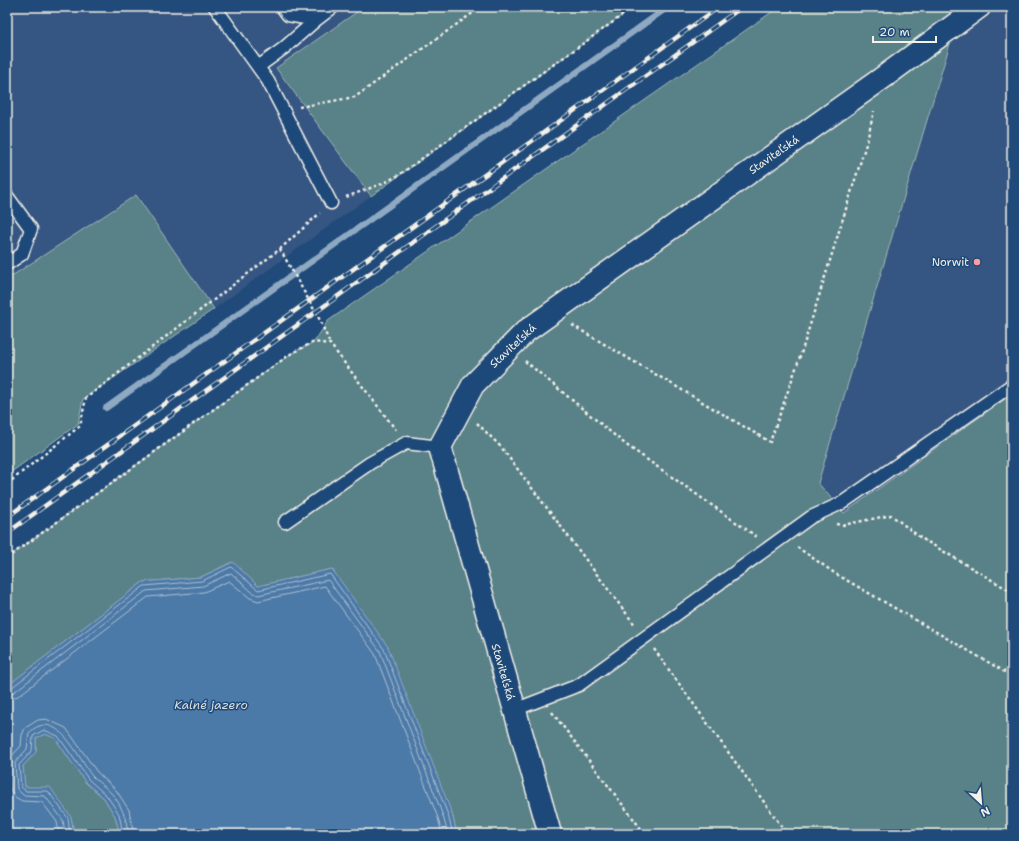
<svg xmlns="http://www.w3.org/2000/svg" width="1019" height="841" font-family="'Shantell Sans',sans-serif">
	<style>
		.built { fill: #345482 }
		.green { fill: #588188; stroke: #a6b9b8 }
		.water { fill: #4c79a8; stroke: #8fa9c2 }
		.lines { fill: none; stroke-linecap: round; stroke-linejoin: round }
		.shore { stroke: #b1c1ce; stroke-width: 1 }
		.stream { stroke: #8fa9c2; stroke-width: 6 }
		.lane-casing { stroke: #f4f1e8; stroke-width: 15 }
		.street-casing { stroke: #f4f1e8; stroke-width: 25 }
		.path { stroke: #f4f1e8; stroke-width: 2.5; stroke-dasharray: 3 3; stroke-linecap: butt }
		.lane { stroke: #1f4a7a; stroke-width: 12 }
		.street { stroke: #1f4a7a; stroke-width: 22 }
		.rail-casing { stroke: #f4f1e8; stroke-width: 4.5 }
		.rail { stroke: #1f4a7a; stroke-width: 3; stroke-dasharray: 9; stroke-linecap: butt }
		.poi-dot { fill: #ff9aa2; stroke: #1f4a7a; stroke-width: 1.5 }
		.labels { text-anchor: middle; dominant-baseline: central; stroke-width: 3; stroke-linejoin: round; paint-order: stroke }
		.street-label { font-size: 11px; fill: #f4f1e8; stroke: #1f4a7a }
		.poi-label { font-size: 11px; fill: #f4f1e8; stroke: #1f4a7a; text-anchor: end }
		.water-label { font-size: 12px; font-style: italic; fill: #dbdfde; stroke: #1f4a7a }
	</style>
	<rect width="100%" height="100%" fill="#1f4a7a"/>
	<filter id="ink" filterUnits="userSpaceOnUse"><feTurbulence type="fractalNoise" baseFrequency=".025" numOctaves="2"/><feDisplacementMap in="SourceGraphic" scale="8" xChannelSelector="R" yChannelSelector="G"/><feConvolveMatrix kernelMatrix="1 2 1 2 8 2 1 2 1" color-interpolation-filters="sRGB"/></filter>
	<g filter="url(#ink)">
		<!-- built -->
		<path class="built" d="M7,7H364L276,68L371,196L214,309L136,195L7,279Z
			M961,7H1012V394L844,513L818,483Z"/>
		<!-- green -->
		<path class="green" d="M364,7H634L371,196L276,68Z
			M779,7H961L818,483L844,513L1012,394V834H457L452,814L332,569L258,586L232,562L201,577L143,582L7,686V558L292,353L314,342L328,321Z
			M136,195L214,309L83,399L78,424L7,475V279Z
			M45,734L55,738L86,783L104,798L115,816L120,834H74L71,817L25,787L23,766L36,752V738Z"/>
		<!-- water -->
		<path class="water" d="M233,562L258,586L332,569L388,647L452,814L457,834H120L115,816L104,798L86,783L55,738L45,734L36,738V752L23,766L25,787H50L71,817L74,834H7V686L143,582L201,577Z"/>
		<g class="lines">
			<!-- shore -->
			<path class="shore" d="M7,689L11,688L144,586L202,581L231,567L258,590L330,574L384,649L448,815L453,834
				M7,694L14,692L146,591L203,586L231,573L252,592L258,595L328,580L380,651L443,816L448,834
				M7,700L18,696L148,597L204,592L229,581L250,598L258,601L325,586L375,654L438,818L442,834
				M59,834L57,822L42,802L22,801L15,797L10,789L8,766L11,757L21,746L22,735L25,728L38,720L46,719L66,728L97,772L116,790L129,810L134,834
				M65,834L63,820L45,796L23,795L17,789L15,763L27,749L29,733C56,705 79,759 92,776C97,782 105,786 110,792C121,803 127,819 128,834
				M70,834L68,818L48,791H26L21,787L19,765L32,751L33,736L44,730L58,736L89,780L107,796L119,814L123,834"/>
			<!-- stream -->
			<path class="stream" d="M106,408L668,7"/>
			<!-- lane casing -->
			<g class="lane-casing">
				<path id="lane" d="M215,7L268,81L331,203
					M316,20L333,7
					M258,67L284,48L316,20L288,15L282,7
					M7,196L31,229L22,254L7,264
					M285,522L370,463L406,443L440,447
					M514,710L579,685L811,517L842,503L1012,385"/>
			</g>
			<!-- street casing -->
			<g class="street-casing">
				<path id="street" d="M550,834L440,447L473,385L526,331L881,79L979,7"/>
			</g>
			<!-- path -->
			<path class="path" d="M299,107L355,97L481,7
				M346,197L384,183L399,175L634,7
				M280,249L321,322L330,344
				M572,325L770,442L801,354L867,141L874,111
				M525,361L625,444L757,537
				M477,423L501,447L635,625
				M7,484L80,426L86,398L280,249L320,213
				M836,524L843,525L891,515L921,538L1012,592
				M797,547L836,574L1012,676
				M7,558L292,353L314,342L330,344L396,430
				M654,649L787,834
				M552,712L645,834"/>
			<!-- lane -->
			<use href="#lane" class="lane"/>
			<!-- street -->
			<use href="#street" class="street"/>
			<!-- rail casing -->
			<g class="rail-casing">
				<path id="rail" d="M7,517L719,7
					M7,533L742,7"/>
			</g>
			<!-- rail -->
			<use href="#rail" class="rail"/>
		</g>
	</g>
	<!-- markers -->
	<circle class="poi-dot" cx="977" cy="262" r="4"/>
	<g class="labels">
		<!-- street labels -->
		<g class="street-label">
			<text transform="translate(774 155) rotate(-35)">Staviteľská</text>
			<text transform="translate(513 346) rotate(-43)">Staviteľská</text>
			<text transform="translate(503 672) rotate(74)">Staviteľská</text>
		</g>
		<!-- poi labels -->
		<g class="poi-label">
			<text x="969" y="262">Norwit</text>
		</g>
		<!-- water labels -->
		<g class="water-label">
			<text x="211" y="705">Kalné jazero</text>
		</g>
	</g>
	<!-- margin -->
	<rect width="1019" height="841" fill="none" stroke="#1f4a7a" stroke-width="24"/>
	<rect x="12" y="12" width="995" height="817" fill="none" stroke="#f4f1e8" stroke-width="1.5" filter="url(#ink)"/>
	<!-- north arrow -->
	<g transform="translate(981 803) rotate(154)" stroke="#1f4a7a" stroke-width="3" paint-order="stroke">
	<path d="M0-3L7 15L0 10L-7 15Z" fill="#f4f1e8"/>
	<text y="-6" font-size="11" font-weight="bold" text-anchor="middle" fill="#f4f1e8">N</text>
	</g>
	<!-- scale -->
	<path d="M873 36v6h63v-6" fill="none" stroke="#f4f1e8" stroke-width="2"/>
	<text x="879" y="36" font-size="12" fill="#f4f1e8" stroke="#1f4a7a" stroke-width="3" paint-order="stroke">20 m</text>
</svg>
